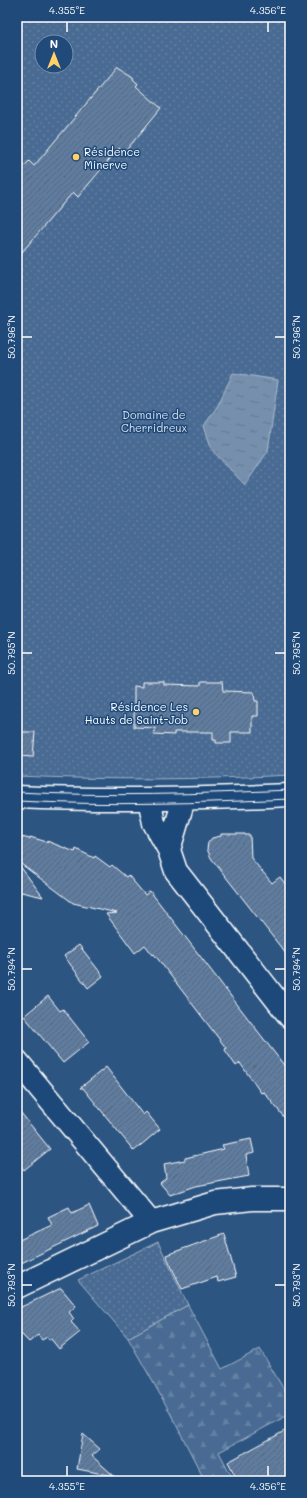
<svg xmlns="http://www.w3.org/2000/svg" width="307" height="1498" font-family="Mali,sans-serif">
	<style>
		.grass { fill: url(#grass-dots); stroke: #a4b5c8; fill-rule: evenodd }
		.forest { fill: url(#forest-firs); stroke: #a4b5c8 }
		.water { fill: url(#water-ripples); stroke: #acbcce }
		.building { fill: url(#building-hatch); stroke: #fff }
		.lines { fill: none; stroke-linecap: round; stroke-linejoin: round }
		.minor-casing { stroke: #fff; stroke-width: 25 }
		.minor { stroke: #1f4a7a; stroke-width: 22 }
		.tram { stroke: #fff; stroke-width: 1 }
		.ticks { fill: none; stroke: #fff; stroke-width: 1.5 }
		.poi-dot { fill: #ffd166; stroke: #1f4a7a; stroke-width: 1.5 }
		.labels { text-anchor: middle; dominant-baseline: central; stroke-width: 3; stroke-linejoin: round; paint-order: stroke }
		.poi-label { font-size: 11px; fill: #fff; stroke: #1f4a7a; text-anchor: start }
		.park-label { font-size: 11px; fill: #dae1e9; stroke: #1f4a7a }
		.neatline { fill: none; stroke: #fff; stroke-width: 1.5 }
		.ticks-label { font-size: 10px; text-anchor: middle; fill: #fff }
	</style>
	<defs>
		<pattern id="grass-dots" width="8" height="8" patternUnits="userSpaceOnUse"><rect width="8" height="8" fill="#486b92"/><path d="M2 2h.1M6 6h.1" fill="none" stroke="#6381a2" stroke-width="1.8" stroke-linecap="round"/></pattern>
		<pattern id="forest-firs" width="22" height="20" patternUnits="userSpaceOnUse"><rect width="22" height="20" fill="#486b92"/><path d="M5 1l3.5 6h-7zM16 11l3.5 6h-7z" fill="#6381a2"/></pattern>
		<pattern id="water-ripples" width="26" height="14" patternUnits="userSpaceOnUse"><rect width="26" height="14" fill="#748fad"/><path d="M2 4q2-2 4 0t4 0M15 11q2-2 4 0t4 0" fill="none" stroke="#66788b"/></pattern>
		<pattern id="building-hatch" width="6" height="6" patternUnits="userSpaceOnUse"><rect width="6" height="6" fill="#5e7c9f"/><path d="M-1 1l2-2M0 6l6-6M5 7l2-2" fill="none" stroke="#56667a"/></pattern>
	</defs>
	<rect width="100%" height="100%" fill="#2c5582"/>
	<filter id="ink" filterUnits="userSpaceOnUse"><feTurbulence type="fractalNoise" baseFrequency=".025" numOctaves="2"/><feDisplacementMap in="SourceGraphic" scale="8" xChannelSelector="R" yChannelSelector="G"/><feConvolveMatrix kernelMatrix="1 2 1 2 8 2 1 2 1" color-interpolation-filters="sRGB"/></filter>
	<g filter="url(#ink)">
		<!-- grass -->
		<path class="grass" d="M17,17H290V775C199,780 108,780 17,776ZM42,42H66V66H42Z
			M158,1242L188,1305L128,1338L78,1280Z"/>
		<!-- forest -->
		<path class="forest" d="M188,1305L222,1369L260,1349L290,1400V1414L219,1452L234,1481H205L166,1405L128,1338Z"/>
		<!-- water -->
		<path class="water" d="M233,373L278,380L268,451L245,485L212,450L204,426L218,405Z"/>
		<!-- building -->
		<path class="building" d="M117,67L133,77V79L138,84L136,86L161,108L124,153L119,148L78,197L73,192L17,258V175L29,161L34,166Z
			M142,682H164V685L200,686V682H222L223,691L254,692L255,701H258V716H252V732H231V743H216V740H213V732H174V735L154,734L155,728L134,727V686L142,687Z
			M17,732H35L33,757L17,756Z
			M221,834H245V835H250L251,858L272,883L280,877L290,890V959L211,858L207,849L208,843L212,838L221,836Z
			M17,836L30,839V837L47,842V841L75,852L76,849L94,858L95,856L110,867L112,865L126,877L128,875L145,895L150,891L290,1073V1125L264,1092L261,1093L240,1063L236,1066L225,1050L226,1048L154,954L153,955L145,945L135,953L106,914L117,913L73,903L17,861Z
			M17,862L43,897L17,891Z
			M79,945L103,976L88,988L64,956Z
			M48,996L60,1011L63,1009L89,1042L63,1063L24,1016Z
			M106,1067L143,1115L146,1112L160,1129L134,1151L83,1088H80Z
			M17,1108L50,1149L24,1170L17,1162Z
			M251,1139L254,1153L246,1155L249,1176L196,1186L170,1195L160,1183L166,1178L164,1164L185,1160V1158L224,1149L222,1145Z
			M89,1205L98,1226L17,1265V1241L52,1225L48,1217L69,1207L72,1213Z
			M224,1234L236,1277L218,1282L217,1277L182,1289L166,1255Z
			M61,1288L76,1306L69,1312L74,1319L71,1322L80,1332L59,1349L51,1339L49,1340L47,1337L42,1340L38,1335L29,1342L17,1330V1309Z
			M290,1428V1478L284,1481H238L228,1462Z
			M83,1434L100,1449L92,1456L114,1476L77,1469Z"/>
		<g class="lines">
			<!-- minor casing -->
			<g class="minor-casing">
				<path id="minor" d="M17,797C108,801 199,799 290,795
					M149,799L154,823L169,850L176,871L290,1017
					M169,850L184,799
					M17,1061L151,1222
					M17,1287L151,1222L215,1203L252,1199H290"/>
			</g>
			<!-- minor -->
			<use href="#minor" class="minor"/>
			<!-- tram -->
			<path class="tram" d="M17,792C108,797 199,794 290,790
				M17,801C108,806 199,803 290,799"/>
		</g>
	</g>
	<!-- ticks -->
	<path class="ticks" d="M67,22V32M268,22V32M22,337H32M275,337H285M22,653H32M275,653H285M22,969H32M275,969H285M22,1285H32M275,1285H285M67,1466V1476M268,1466V1476"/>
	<!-- markers -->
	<g class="poi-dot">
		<circle cx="76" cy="157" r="4"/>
		<circle cx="196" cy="712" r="4"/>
	</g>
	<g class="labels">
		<!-- poi labels -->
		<g class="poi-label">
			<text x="84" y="151">Résidence<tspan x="84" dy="13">Minerve</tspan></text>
			<text x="188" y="706" text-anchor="end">Résidence Les<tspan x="188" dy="13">Hauts de Saint-Job</tspan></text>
		</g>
		<!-- park labels -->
		<g class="park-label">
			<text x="154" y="414">Domaine de<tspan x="154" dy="13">Cherridreux</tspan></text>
		</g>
	</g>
	<!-- margin -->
	<rect width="307" height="1498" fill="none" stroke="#1f4a7a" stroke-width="44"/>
	<!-- north arrow -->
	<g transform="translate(54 54)"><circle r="19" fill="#1f4a7a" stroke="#7992af"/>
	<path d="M0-3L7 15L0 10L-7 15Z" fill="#ffd166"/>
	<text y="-6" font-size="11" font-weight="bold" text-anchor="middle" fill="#ffffff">N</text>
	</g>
	<rect x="22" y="22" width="263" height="1454" class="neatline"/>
	<g class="ticks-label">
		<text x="67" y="14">4.355°E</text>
		<text x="268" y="14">4.356°E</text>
		<text transform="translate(11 337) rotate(-90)" y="4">50.796°N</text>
		<text transform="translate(296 337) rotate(-90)" y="4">50.796°N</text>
		<text transform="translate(11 653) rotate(-90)" y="4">50.795°N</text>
		<text transform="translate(296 653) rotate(-90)" y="4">50.795°N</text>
		<text transform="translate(11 969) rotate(-90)" y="4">50.794°N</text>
		<text transform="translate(296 969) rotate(-90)" y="4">50.794°N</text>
		<text transform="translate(11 1285) rotate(-90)" y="4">50.793°N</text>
		<text transform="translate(296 1285) rotate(-90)" y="4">50.793°N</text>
		<text x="67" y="1490">4.355°E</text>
		<text x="268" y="1490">4.356°E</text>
	</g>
</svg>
